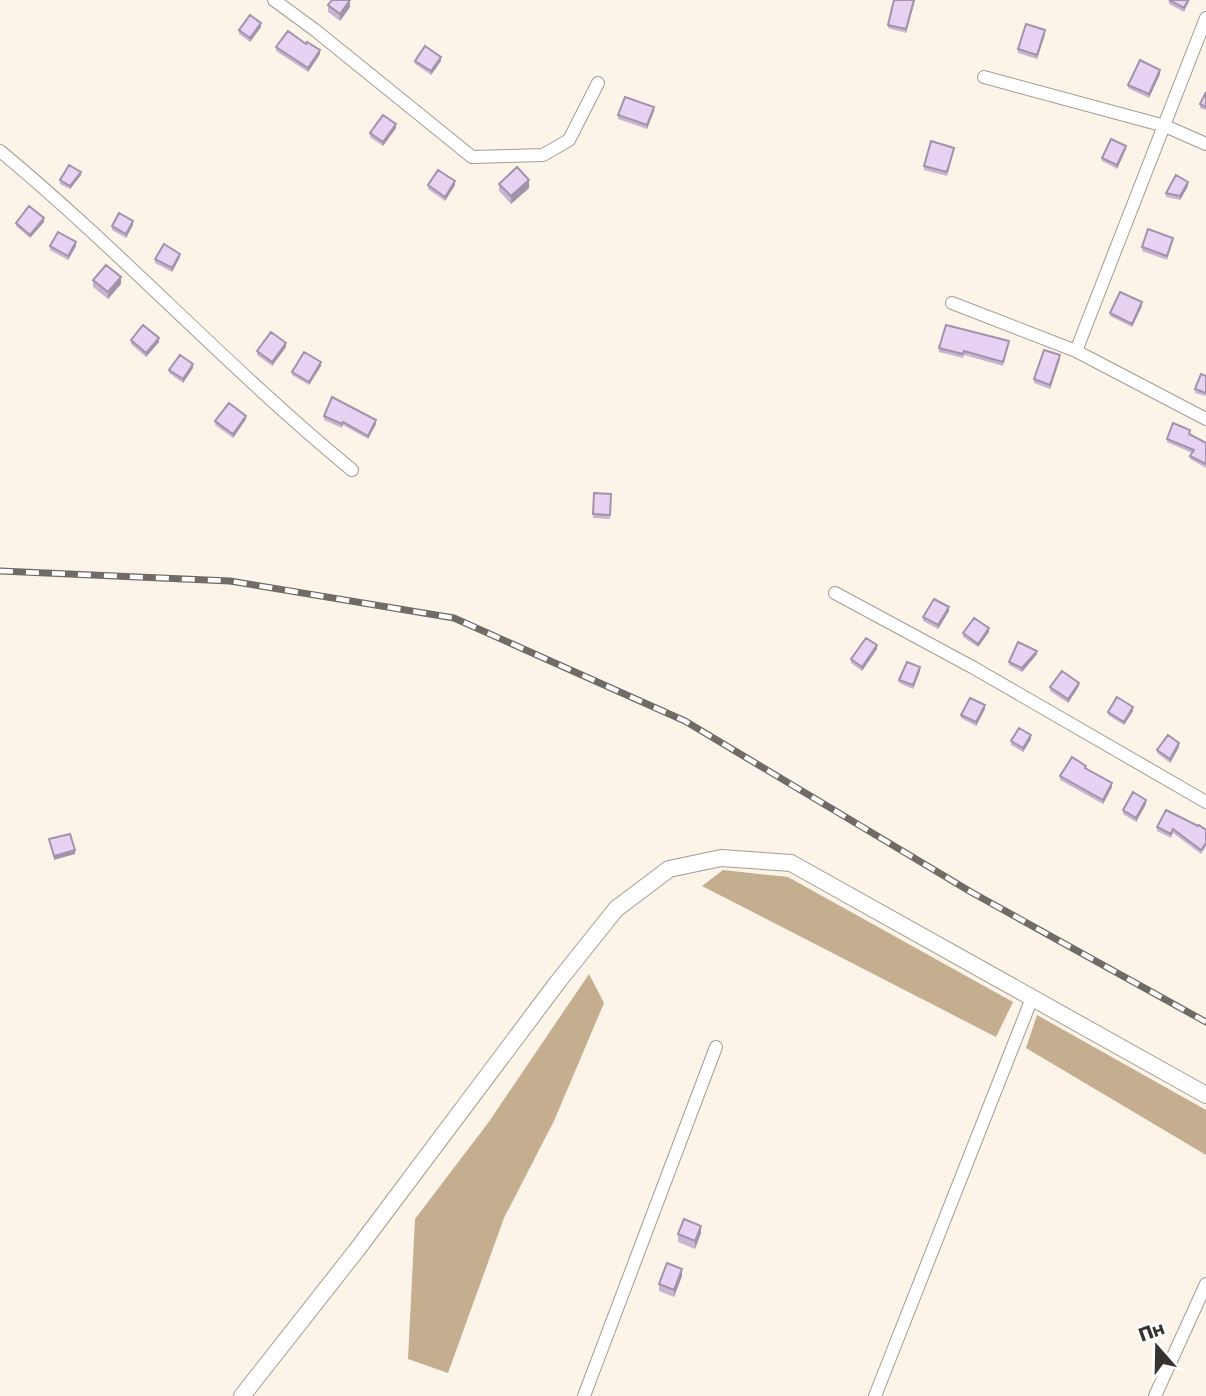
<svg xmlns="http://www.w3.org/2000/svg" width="1206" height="1396" font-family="'Golos Text',sans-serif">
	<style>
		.forest { fill: #c4ae8f }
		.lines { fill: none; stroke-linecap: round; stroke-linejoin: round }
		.minor-casing { stroke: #a49c92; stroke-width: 14 }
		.tertiary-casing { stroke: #a49c92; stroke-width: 18 }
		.minor { stroke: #fff; stroke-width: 12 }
		.tertiary { stroke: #fff; stroke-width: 16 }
		.rail-casing { stroke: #706b64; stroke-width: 7 }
		.rail { stroke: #fff; stroke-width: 4.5; stroke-dasharray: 13; stroke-linecap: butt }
		.wall { fill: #c8b5d1 }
		.shaded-wall { fill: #a293aa }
		.building { fill: #e8d2f3; stroke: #a293aa; stroke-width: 2 }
	</style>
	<rect width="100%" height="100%" fill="#fcf4e9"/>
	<!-- forest -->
	<path class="forest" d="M723,870L788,877L1013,1002L996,1037L702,886Z
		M589,974L604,1003L554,1121L504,1218L448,1373L408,1359L415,1219L488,1123Z
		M1037,1015L1206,1110V1155L1026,1048Z"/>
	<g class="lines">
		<!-- minor casing -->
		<g class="minor-casing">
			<path id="minor" d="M274,0L315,30L472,157L543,155L569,140L598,83
				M984,77L1165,126L1206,144
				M0,151C122,252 229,369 352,470
				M952,303L1076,351L1206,419
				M1076,351L1206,18
				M835,593L974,668L1206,802
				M584,1396L716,1047
				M875,1396L1032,998
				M1155,1396L1206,1284"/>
		</g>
		<!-- tertiary casing -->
		<g class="tertiary-casing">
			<path id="tertiary" d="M242,1396L356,1251L557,983L616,909L669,869L721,858L791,863L1206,1095"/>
		</g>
		<!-- minor -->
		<use href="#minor" class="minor"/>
		<!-- tertiary -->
		<use href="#tertiary" class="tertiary"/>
		<!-- rail casing -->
		<g class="rail-casing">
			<path id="rail" d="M0,571L230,581L454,618L685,721L971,892L1206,1022"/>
		</g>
		<!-- rail -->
		<use href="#rail" class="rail"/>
	</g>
	<!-- wall -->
	<path class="wall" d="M915,0L906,33L888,28V25Z
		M1169,0H1190L1184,12L1169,4Z
		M328,5L350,7L340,21L328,12Z
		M261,27L250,42L239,34V30Z
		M1045,34L1037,59L1018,53V49Z
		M276,47L320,54L308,72L276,51Z
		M415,61H441L431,75L415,64Z
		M1160,74L1149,98L1128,88V85Z
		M1206,92V110L1200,108V104Z
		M654,111L647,129L618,119V115Z
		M396,128L383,146L370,137V133Z
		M1126,149L1117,169L1102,161V158Z
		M954,151L947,176L924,170V166Z
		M81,175L70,189L60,184V180Z
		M499,184L529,188L511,204L499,191Z
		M428,185H455L445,201L428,189Z
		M1188,186L1180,200L1166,197V193Z
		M44,222L30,238L16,226V223Z
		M133,225L126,238L112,230V226Z
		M1173,242L1167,260L1142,251V247Z
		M50,246H76L68,260L50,250Z
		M180,257L172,272L155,263V259Z
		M93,280L121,284L108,299L93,287Z
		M1142,306L1132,327L1110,316V313Z
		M131,340L159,342L146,357L131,344Z
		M1009,345L1003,366L964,355L963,358L939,352V348Z
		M286,347L272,366L257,355V351Z
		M1060,359L1050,389L1034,383V379Z
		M321,366L309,385L292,375V372Z
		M193,368L183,383L169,373V370Z
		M1206,376V396L1195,393V389Z
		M324,416L376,424L368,439L343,425L342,428L324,420Z
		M246,419L233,438L215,425V421Z
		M1190,434L1206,443V468L1190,459L1192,453L1167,442V439Z
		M594,493L611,494L610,519L593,518Z
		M949,611L938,629L923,621V617Z
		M989,632L978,647L963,637V633Z
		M877,649L862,671L851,663V659Z
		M1037,654L1022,672L1009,665V662Z
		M920,671L913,689L899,683V680Z
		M1079,686L1068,703L1050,691V687Z
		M985,709L976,726L961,718V715Z
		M1133,711L1124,725L1108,715V712Z
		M1031,739L1023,752L1011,745V741Z
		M1179,747L1170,763L1157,753V750Z
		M1086,769L1112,787L1103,804L1060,780V776Z
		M1146,804L1136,822L1123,814V810Z
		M1157,827L1206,830V847L1201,854L1173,833L1171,838L1157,831Z
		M701,1233L695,1249L678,1242V1234Z
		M682,1276L674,1297L659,1291V1284Z"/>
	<!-- shaded-wall -->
	<path class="shaded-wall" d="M350,0V7L340,21V14Z
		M914,0H915L906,33V29Z
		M261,23V27L250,42V38Z
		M1045,30V34L1037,59V55Z
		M320,50V54L308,72V68Z
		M441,57V61L431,75V71Z
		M1160,70V74L1149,98V94Z
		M654,107V111L647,129V125Z
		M396,124V128L383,146V142Z
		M1126,146V149L1117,169V165Z
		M81,172V175L70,189V186Z
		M529,180V188L511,204V196Z
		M455,181V185L445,201V197Z
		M1188,182V186L1180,200V196Z
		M44,218V222L30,238V235Z
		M133,221V225L126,238V234Z
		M76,242V246L68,260V256Z
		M180,254V257L172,272V268Z
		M121,277V284L108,299V292Z
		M1142,302V306L1132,327V324Z
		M159,338V342L146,357V353Z
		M286,343V347L272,366V362Z
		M1060,355V359L1050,389V385Z
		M321,362V366L309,385V382Z
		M193,364V368L183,383V379Z
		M246,416V419L233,438V434Z
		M376,420V424L368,439V436Z
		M949,607V611L938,629V625Z
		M989,628V632L978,647V644Z
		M877,645V649L862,671V667Z
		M1037,651V654L1022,672V668Z
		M920,667V671L913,689V685Z
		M1079,683V686L1068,703V699Z
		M985,705V709L976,726V722Z
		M1133,707V711L1124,725V722Z
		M1031,735V739L1023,752V748Z
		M1179,743V747L1170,763V759Z
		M1112,783V787L1103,804V800Z
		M1146,800V804L1136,822V818Z
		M75,850V854L54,860V856Z
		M701,1226V1233L695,1249V1241Z
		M682,1269V1276L674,1297V1290Z"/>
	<!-- building -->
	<path class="building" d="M332,0H350L340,14L328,5Z
		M894,0H914L906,29L888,25Z
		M1169,0H1188L1184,8Z
		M250,15L261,23L250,38L239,30Z
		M1026,24L1045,30L1037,55L1018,49Z
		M288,31L306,44L307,42L320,50L308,68L276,47Z
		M425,46L441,57L431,71L415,61Z
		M1140,60L1160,70L1149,94L1128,85Z
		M1206,92V107L1200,104Z
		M625,97L654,107L647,125L618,115Z
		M383,115L396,124L383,142L370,133Z
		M1111,139L1126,146L1117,165L1102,158Z
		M931,141L954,148L947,172L924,166Z
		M69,165L81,172L70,186L60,180Z
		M517,167L529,180L511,196L499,184Z
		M438,170L455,181L445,197L428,185Z
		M1176,175L1188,182L1180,196L1166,193Z
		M29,206L44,218L30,235L16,223Z
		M119,213L133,221L126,234L112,226Z
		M1148,229L1173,238L1167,256L1142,247Z
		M58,232L76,242L68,256L50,246Z
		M164,244L180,254L172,268L155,259Z
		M106,265L121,277L108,292L93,280Z
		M1120,292L1142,302L1132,324L1110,313Z
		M143,325L159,338L146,353L131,340Z
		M946,325L1009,341L1003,362L964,351L963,354L939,348Z
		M271,332L286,343L272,362L257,351Z
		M1044,350L1060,355L1050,385L1034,379Z
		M304,352L321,362L309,382L292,372Z
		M180,355L193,364L183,379L169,370Z
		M1201,374L1206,376V393L1195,389Z
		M332,397L376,420L368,436L343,422L342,424L324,416Z
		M229,403L246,416L233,434L215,421Z
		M1173,423L1190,430L1189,434L1206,443V464L1190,456L1194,450L1167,439Z
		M594,493L611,494L610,515L593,514Z
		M934,599L949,607L938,625L923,617Z
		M974,618L989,628L978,644L963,633Z
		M866,638L877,645L862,667L851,659Z
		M1018,642L1037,651L1022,668L1009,662Z
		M907,662L920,667L913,685L899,680Z
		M1062,671L1079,683L1068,699L1050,687Z
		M1117,697L1133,707L1124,722L1108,712Z
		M970,698L985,705L976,722L961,715Z
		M1019,728L1031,735L1023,748L1011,741Z
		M1168,735L1179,743L1170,759L1157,750Z
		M1072,757L1086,766L1085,768L1112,783L1103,800L1060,776Z
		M1133,792L1146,800L1136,818L1123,810Z
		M1166,810L1198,826L1199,825L1206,830V843L1201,850L1173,829L1171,834L1157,827Z
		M70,834L75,850L54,856L49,839Z
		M684,1219L701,1226L695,1241L678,1234Z
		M667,1263L682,1269L674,1290L659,1284Z"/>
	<!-- north arrow -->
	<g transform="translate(1157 1347) rotate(340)" stroke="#ffffff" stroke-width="5" paint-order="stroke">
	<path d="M0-5L12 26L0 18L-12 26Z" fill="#37342f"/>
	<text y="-10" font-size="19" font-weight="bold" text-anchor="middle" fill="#37342f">Пн</text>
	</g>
</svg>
